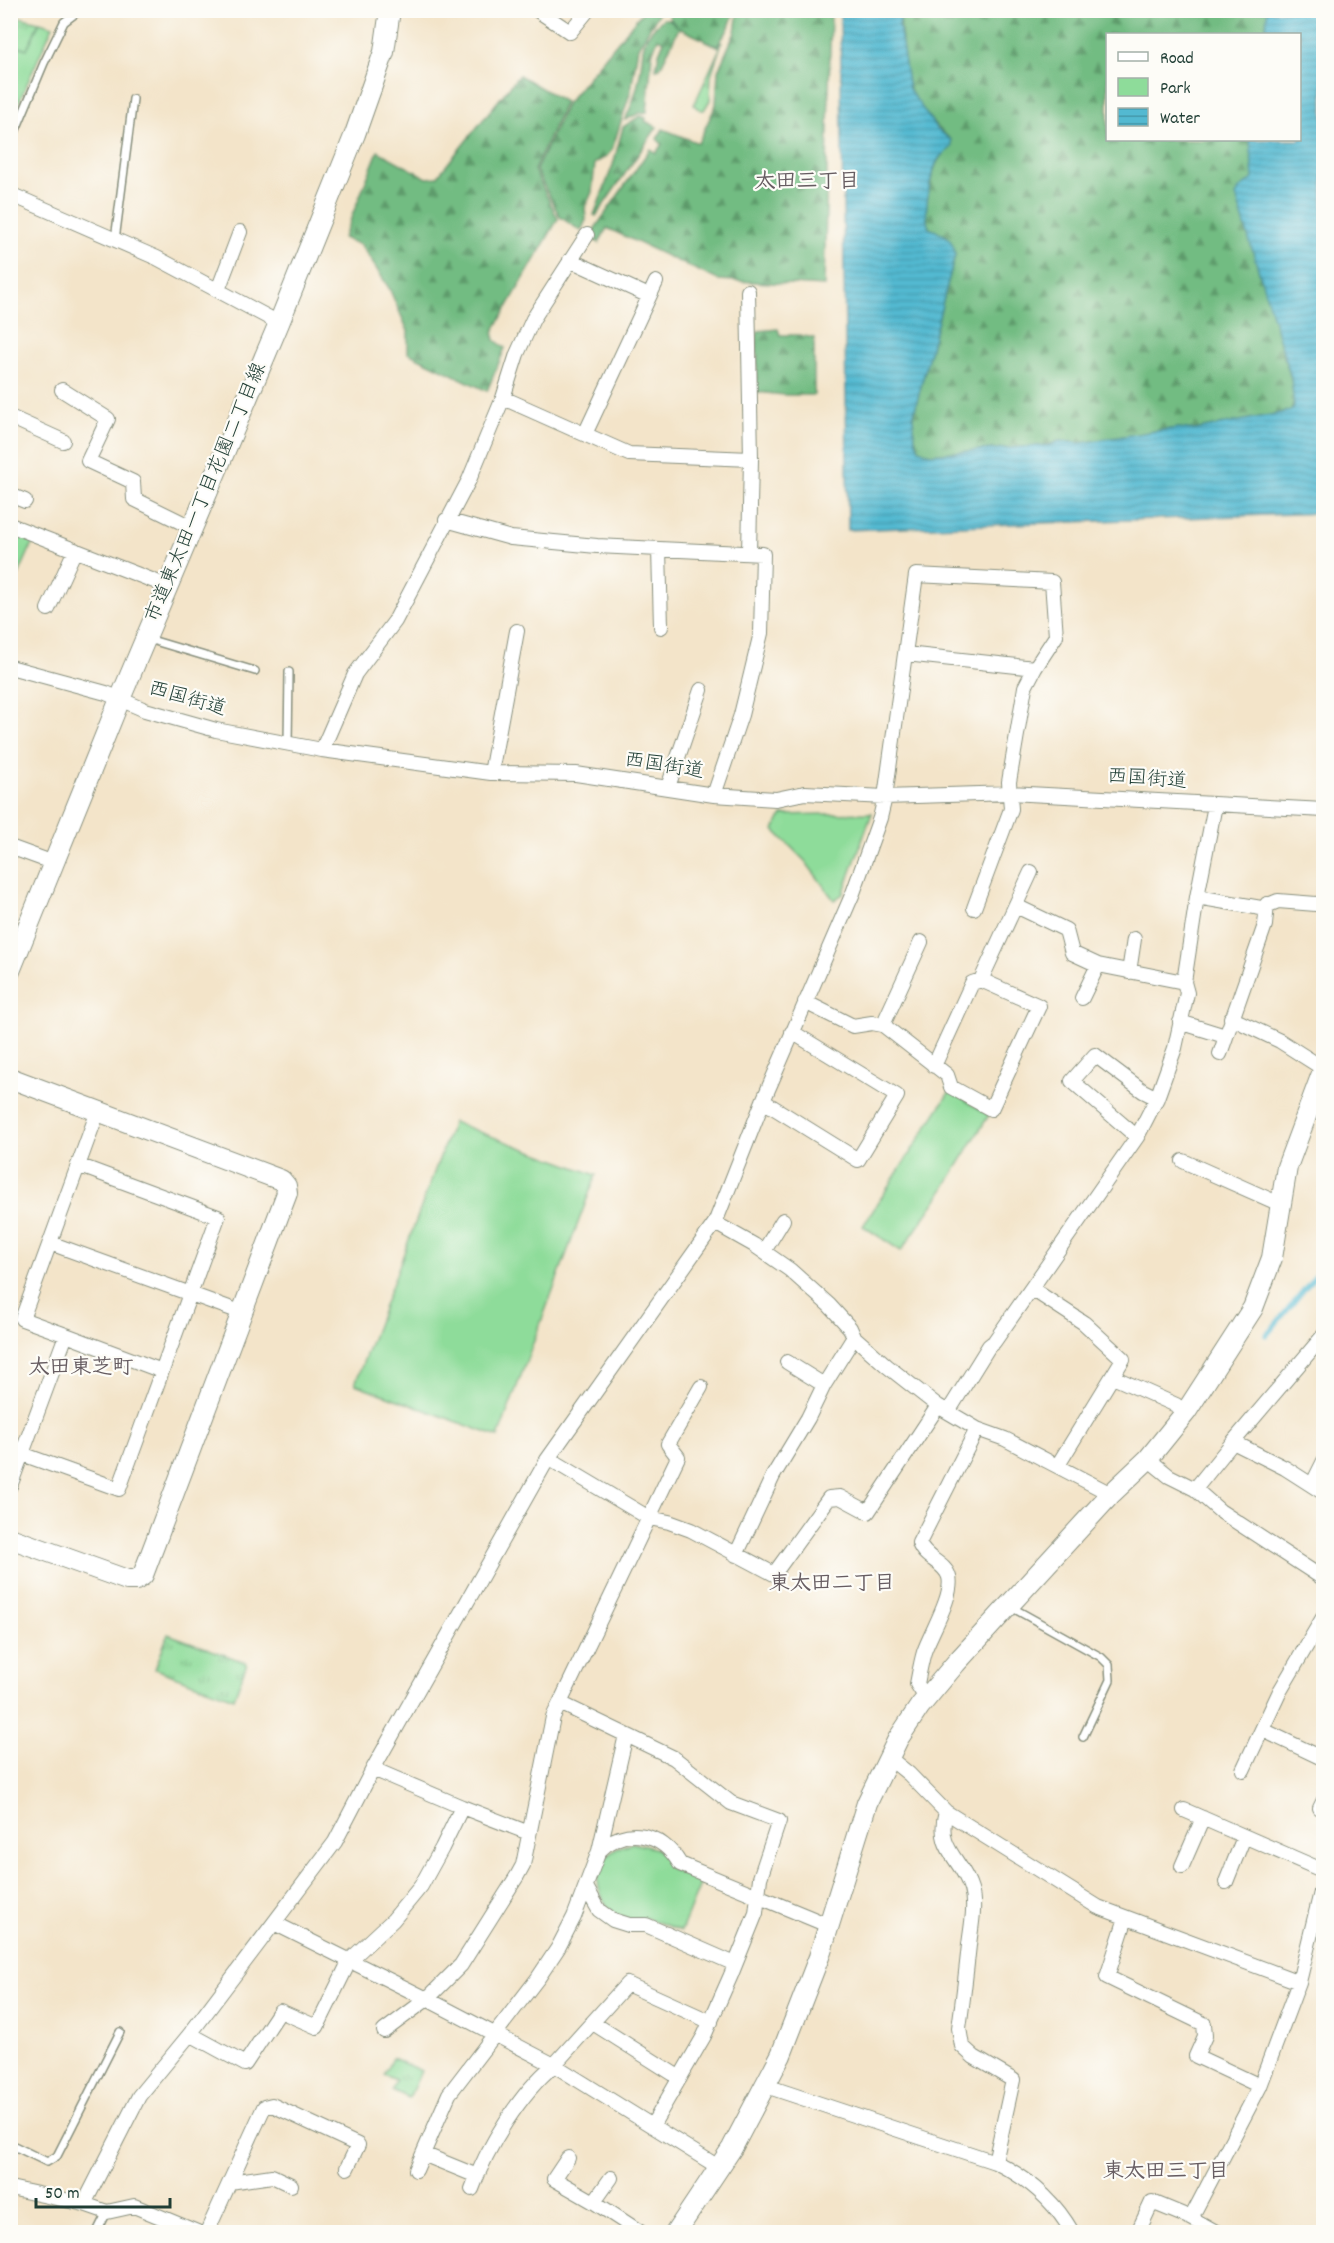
<svg xmlns="http://www.w3.org/2000/svg" width="1334" height="2243" font-family="Dekko,'Klee One',sans-serif">
	<style>
		.grass { fill: url(#grass-tufts); stroke: #568c67; stroke-width: 1.5 }
		.forest { fill: url(#forest-firs); stroke: #487c5b; stroke-width: 1.5 }
		.green { fill: #8edc9a; stroke: #568c67; stroke-width: 1.5 }
		.water { fill: url(#water-rules); stroke: #397b82; stroke-width: 1.5 }
		.lines { fill: none; stroke-linecap: round; stroke-linejoin: round }
		.stream { stroke: #53b9d1; stroke-width: 5 }
		.lane-casing { stroke: #89907e; stroke-width: 10 }
		.street-casing { stroke: #89907e; stroke-width: 16 }
		.secondary-casing { stroke: #89907e; stroke-width: 22 }
		.lane { stroke: #fff; stroke-width: 7 }
		.street { stroke: #fff; stroke-width: 14 }
		.secondary { stroke: #fff; stroke-width: 20 }
		.labels { text-anchor: middle; dominant-baseline: central; stroke-width: 4.5; stroke-linejoin: round; paint-order: stroke }
		.street-label { font-size: 20px; fill: #1f3d34; stroke: #fdfcf7 }
		.neighbourhood-label { font-size: 21px; font-weight: bold; fill: #675d62; stroke: #fdfcf7 }
	</style>
	<defs>
		<pattern id="grass-tufts" width="24" height="20" patternUnits="userSpaceOnUse" patternTransform="scale(1.5)"><rect width="24" height="20" fill="#8edc9a"/><path d="M3 7l-1-3M5 7V3M7 7l1-3M15 17l-1-3M17 17v-4M19 17l1-3" fill="none" stroke="#73b47e"/></pattern>
		<pattern id="forest-firs" width="22" height="20" patternUnits="userSpaceOnUse" patternTransform="scale(1.5)"><rect width="22" height="20" fill="#72bc82"/><path d="M5 1l3.5 6h-7zM16 11l3.5 6h-7z" fill="#5d9a6b"/></pattern>
		<pattern id="water-rules" width="6" height="5" patternUnits="userSpaceOnUse" patternTransform="scale(1.5)"><rect width="6" height="5" fill="#53b9d1"/><path d="M0 2.5h6" fill="none" stroke="#4498aa"/></pattern>
	</defs>
	<rect width="100%" height="100%" fill="#fdfcf7"/>
	<filter id="ink" filterUnits="userSpaceOnUse"><feTurbulence type="fractalNoise" baseFrequency=".0167" numOctaves="2"/><feDisplacementMap in="SourceGraphic" scale="12" xChannelSelector="R" yChannelSelector="G"/><feConvolveMatrix kernelMatrix="1 2 1 2 8 2 1 2 1" color-interpolation-filters="sRGB"/></filter>
	<filter id="wash" filterUnits="userSpaceOnUse"><feTurbulence type="fractalNoise" baseFrequency=".008" numOctaves="4" result="noise"/><feDisplacementMap in="SourceGraphic" scale="24" xChannelSelector="R" yChannelSelector="G"/><feGaussianBlur stdDeviation="1.35" result="paint"/><feColorMatrix in="noise" values="0 0 0 0 0 0 0 0 0 0 0 0 0 0 0 0 0 1.4 0 .05"/><feComposite in="paint" operator="in"/></filter>
	<g filter="url(#wash)">
		<rect width="100%" height="100%" fill="#f3e4c9"/>
		<!-- grass -->
		<path class="grass" d="M11,15L39,22L27,50L11,44Z
			M722,42L711,75L710,100L704,110H701L694,105L720,48L718,46Z
			M168,1634L247,1663L234,1698L155,1669Z
			M392,2058L421,2071L409,2098L392,2090L396,2080L384,2075Z"/>
		<!-- forest -->
		<path class="forest" d="M644,10L660,11L638,47L631,90L612,150L606,157L595,163L592,192L585,208L586,220L581,231L560,217L536,170L567,103Z
			M901,10L1267,11L1266,34H1108V140H1250L1255,174L1253,179L1239,189L1283,354C1288,370 1300,396 1290,411L1195,430L1179,428L1162,430L1081,443L1059,441L1050,445L930,454L919,449L915,439L913,417L955,255L947,236L929,228C922,213 930,180 936,165C940,155 947,150 951,140C937,127 917,108 910,89C905,78 899,24 901,10Z
			M667,11L733,10L734,13L728,30L717,46L679,28L660,68L656,69L659,53L664,41L658,38L652,54L647,112L640,113L625,120C632,106 637,90 640,74C645,45 638,41 663,19H669L678,27L672,21Z
			M738,11H831L824,286L718,280L607,228L599,243L589,237L650,149L656,153L662,144L657,139L663,129L698,143L716,105L718,71L735,32Z
			M519,75L565,102L534,170L558,219L493,332L495,340L505,348L487,391L408,353V331L389,288L361,245L343,238L378,151L427,178L437,177Z
			M640,116L646,118L645,121L657,127L596,216L594,215L613,165L623,127Z
			M778,329L780,335H799L814,338V395H784L757,392V335L758,331Z"/>
		<!-- green -->
		<path class="green" d="M40,22L53,26L13,115H10L11,44L27,49Z
			M12,531L34,540L11,592L10,534Z
			M872,813L843,894L834,900L805,861L774,830L782,815Z
			M950,1091L989,1115L938,1198L901,1251L863,1226Z
			M453,1122L596,1175L498,1437L355,1384Z
			M633,1843L657,1849L663,1854L671,1869L701,1882L681,1931L647,1918C606,1936 568,1857 633,1843Z"/>
		<!-- water -->
		<path class="water" d="M840,11H901L899,25L909,89L937,129L951,140L952,147C949,150 944,153 941,156C930,168 923,214 929,228C945,235 953,237 955,255L913,417L915,439L919,449L930,454L1050,445L1059,441L1081,443L1162,430L1179,428L1195,430L1290,411L1294,406L1291,378L1236,196L1239,189L1253,179L1250,140H1300V34H1266L1267,11H1323V513L848,530Z"/>
		<g class="lines">
			<!-- stream -->
			<path class="stream" d="M1266,1336L1324,1265"/>
		</g>
	</g>
	<g filter="url(#ink)">
		<g class="lines">
			<!-- lane casing -->
			<g class="lane-casing">
				<path id="lane" d="M10,144L44,63L64,22L80,10
					M115,240L133,99
					M148,639L255,671
					M288,744L289,672
					M1011,1607L1101,1657L1109,1665L1110,1680L1083,1737
					M10,2144L47,2162L57,2156L120,2032
					M97,2232L107,2212"/>
			</g>
			<!-- street casing -->
			<g class="street-casing">
				<path id="street" d="M537,10L570,32L588,10
					M10,194L157,258L279,323
					M570,260L649,296
					M218,290L240,232
					M748,291L751,459L749,553
					M62,390L108,419L88,461L133,482L134,499L193,528
					M503,398L629,454L751,459
					M10,417L63,441
					M585,434L656,282
					M10,495L25,501
					M446,520L511,538L597,546L763,554L761,633L741,715L714,795
					M10,525L167,586
					M659,549L661,627
					M48,609L75,550
					M906,654L1035,668
					M10,667L106,693L145,710L216,730L322,750L491,773L576,774L714,795L776,799L805,793L885,797L1010,793L1324,810
					M322,750L355,674L395,621L469,480L503,398L517,354L533,319L587,235
					M491,773L517,631
					M668,787L701,690
					M10,847L54,863
					M1197,897L1261,908L1278,901L1316,904L1324,903
					M1016,906L1066,930L1072,953L1098,965L1184,982
					M1129,972L1134,939
					M1082,998L1098,965
					M805,1002L853,1026L872,1023L883,1025L947,1075L951,1087L991,1109L1039,1006L981,980
					M1231,1018L1280,1041L1324,1069
					M1180,1022L1225,1036
					M883,1025L921,942
					M1220,1054L1265,925L1267,904
					M934,1066L972,983L981,980L1031,872
					M763,1101L858,1160L897,1096L792,1032
					M1137,1137L1072,1081L1095,1055L1143,1091L1157,1098
					M1183,1161L1282,1205
					M715,1223L754,1245L790,1270L829,1305L850,1328L854,1337L887,1366L938,1406L977,1429L1005,1439L1111,1494
					M50,1243L243,1313
					M764,1251L783,1220
					M1032,1289L1084,1323L1123,1359L1058,1465
					M66,1335L162,1371
					M787,1362L824,1385
					M1113,1377L1176,1405L1186,1412
					M948,1412L989,1346L994,1342L1137,1137L1157,1098L1175,1048L1187,993L1184,982L1197,897L1215,805
					M1233,1442L1324,1335
					M22,1454L119,1489L218,1217L78,1165
					M1148,1459L1169,1476L1195,1489L1220,1511L1324,1579
					M547,1460L555,1462L649,1518L669,1522L691,1530L774,1574L829,1498L840,1497L868,1512L938,1406
					M1312,1485L1324,1461
					M10,1486L66,1335L22,1319L98,1111
					M1195,1489L1233,1442L1285,1468L1324,1493
					M736,1555L773,1476L808,1418L824,1385L854,1337
					M926,1698L917,1684C919,1674 921,1662 924,1652C930,1634 954,1595 949,1577C945,1562 924,1559 919,1543L977,1429
					M560,1703L678,1457L668,1444L701,1387
					M1263,1730L1324,1759
					M888,1757L909,1774L946,1812L1098,1907L1299,1982L1260,2086L1191,2218L1216,2232
					M373,1769L462,1807L529,1833
					M1243,1770L1280,1691L1324,1616
					M1320,1808L1324,1800
					M1184,1810L1324,1871
					M946,1812C935,1850 962,1858 971,1889C976,1906 971,1927 969,1945C966,1973 963,2000 959,2028L962,2046L974,2057L1013,2080L995,2162
					M599,1851C625,1825 662,1832 680,1864L830,1926
					M1182,1866L1203,1818
					M1226,1882L1244,1837
					M586,1887L599,1910L613,1920L629,1925H646L735,1964
					M1126,1918L1107,1977L1204,2024L1205,2036L1196,2056L1260,2086
					M274,1923L427,1999L554,2065L720,2168
					M1299,1982L1324,1880
					M593,2023L680,2078
					M384,2031L427,1999L461,1965L517,1876L523,1865L553,1717L560,1703L674,1758L731,1803L779,1821L760,1878L756,1913L731,1975L704,2036L652,2126
					M190,2034L245,2064L280,2011L317,2027L350,1960L393,1920L421,1886L442,1848L462,1807
					M766,2086L995,2162C1028,2178 1054,2200 1072,2232
					M423,2154L477,2176
					M568,2158L554,2179L594,2202L640,2232
					M416,2170L449,2094L538,1978L558,1948L574,1917L599,1851L626,1735
					M230,2182L272,2176L291,2185
					M10,2188L84,2204L139,2096L190,2034L335,1842L373,1769L547,1460L715,1223L763,1101L853,893L880,818L885,797L916,575L1052,582L1056,636L1035,668L1025,687L1009,782L1011,809L974,908
					M472,2189C487,2147 520,2093 554,2065L627,1984L711,2022
					M594,2202L611,2178
					M84,2204L107,2212L134,2206L197,2232
					M207,2232L264,2107L272,2105L358,2145L347,2168
					M1138,2232L1152,2202L1191,2218"/>
			</g>
			<!-- secondary casing -->
			<g class="secondary-casing">
				<path id="secondary" d="M10,971L120,699L279,323L355,134L384,52L390,10
					M10,1078L281,1180L286,1186L287,1193L143,1575L136,1580H127L10,1538
					M676,2232L732,2148L781,2055L819,1957L867,1803L898,1739L920,1706L956,1663L1111,1494L1148,1459L1186,1412L1253,1308L1272,1258L1287,1167L1324,1068"/>
			</g>
			<!-- lane -->
			<use href="#lane" class="lane"/>
			<!-- street -->
			<use href="#street" class="street"/>
			<!-- secondary -->
			<use href="#secondary" class="secondary"/>
		</g>
	</g>
	<g class="labels">
		<!-- street labels -->
		<g class="street-label">
			<text transform="translate(207 493) rotate(-67)">市道東太田一丁目花園二丁目線</text>
			<text transform="translate(187 700) rotate(16)">西国街道</text>
			<text transform="translate(664 767) rotate(9)">西国街道</text>
			<text transform="translate(1147 780) rotate(4)">西国街道</text>
		</g>
		<!-- neighbourhood labels -->
		<g class="neighbourhood-label">
			<text x="807" y="183">太田三丁目</text>
			<text x="81" y="1369">太田東芝町</text>
			<text x="832" y="1585">東太田二丁目</text>
			<text x="1166" y="2173">東太田三丁目</text>
		</g>
	</g>
	<!-- margin -->
	<rect width="1334" height="2243" fill="none" stroke="#fdfcf7" stroke-width="36"/>
	<!-- legend -->
	<rect x="1106" y="33" width="195" height="108" fill="#fdfcf7" stroke="#a4b0a9" stroke-width="1.5"/>
	<rect x="1118" y="52" width="30" height="9" fill="#ffffff" stroke="#a4b0a9" stroke-width="1.5"/>
	<text x="1160" y="63" font-size="18" fill="#1f3d34">Road</text>
	<rect x="1118" y="78" width="30" height="18" fill="#8edc9a" stroke="#a4b0a9" stroke-width="1.5"/>
	<text x="1160" y="93" font-size="18" fill="#1f3d34">Park</text>
	<rect x="1118" y="108" width="30" height="18" fill="url(#water-rules)" stroke="#a4b0a9" stroke-width="1.5"/>
	<text x="1160" y="123" font-size="18" fill="#1f3d34">Water</text>
	<!-- scale -->
	<path d="M36 2198v9h134v-9" fill="none" stroke="#1f3d34" stroke-width="3"/>
	<text x="45" y="2198" font-size="18" fill="#1f3d34" stroke="#fdfcf7" stroke-width="4.5" paint-order="stroke">50 m</text>
</svg>
